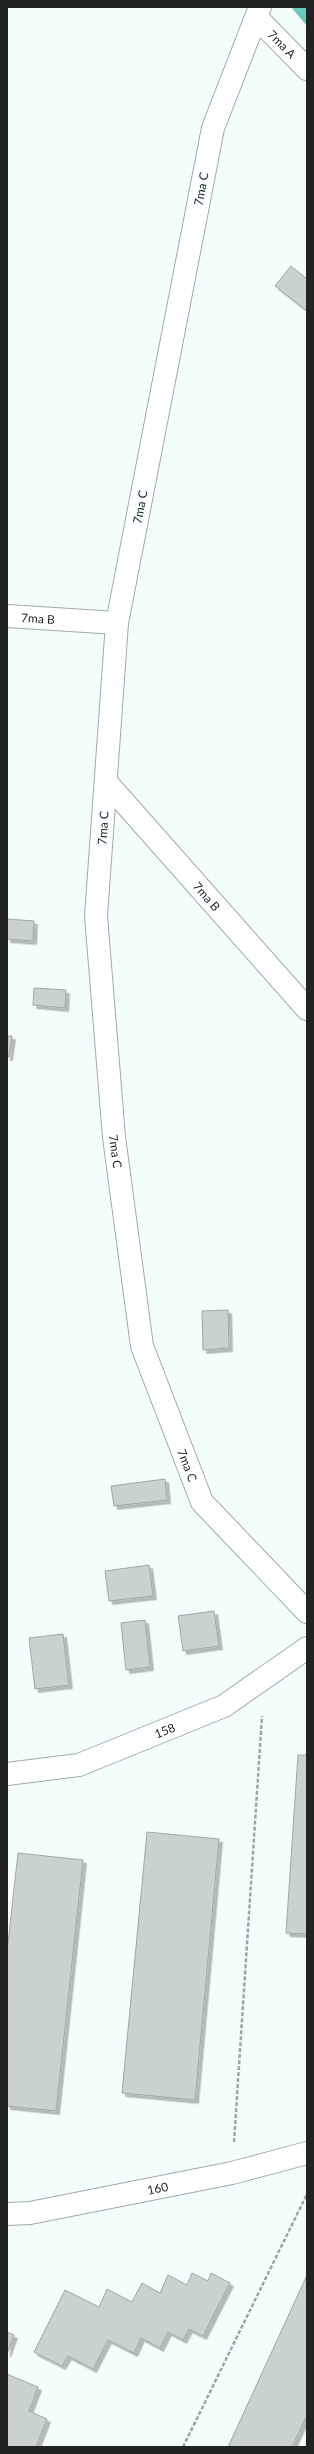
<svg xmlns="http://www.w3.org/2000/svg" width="314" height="2454" font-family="Lato,sans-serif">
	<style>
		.forest { fill: #6ac9bf }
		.building { fill: #c9d2d1; stroke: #9ea7a6; filter: url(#shadow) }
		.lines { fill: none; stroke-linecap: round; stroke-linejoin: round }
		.street-casing { stroke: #a1aaa9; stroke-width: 24 }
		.path { stroke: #9ea5a4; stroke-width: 2.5; stroke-dasharray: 4 2; stroke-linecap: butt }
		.street { stroke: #fff; stroke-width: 22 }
		.labels { text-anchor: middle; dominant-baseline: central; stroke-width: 3; stroke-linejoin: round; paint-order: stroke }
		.street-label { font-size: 12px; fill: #1f2322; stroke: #f3fdfb }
	</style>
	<defs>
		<filter id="shadow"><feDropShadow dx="3.5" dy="3.5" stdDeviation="0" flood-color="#0004"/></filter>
	</defs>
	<rect width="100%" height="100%" fill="#f3fdfb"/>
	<!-- forest -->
	<path class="forest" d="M291,7H307V26Z"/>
	<!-- building -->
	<path class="building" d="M291,266L307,279V311L275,286Z
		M7,919L34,921L33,941L7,939Z
		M34,988L66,990L65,1008L33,1005Z
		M7,1036H12L9,1057H7Z
		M228,1310L229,1348L203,1350L202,1311Z
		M165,1479L167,1500L114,1506L111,1486Z
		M149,1565L153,1596L109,1601L105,1571Z
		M214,1611L219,1646L183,1651L178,1616Z
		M145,1620L150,1667L126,1670L121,1623Z
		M63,1634L69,1685L35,1689L29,1638Z
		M298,1755H307V1934L286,1933Z
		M147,1832L219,1839L195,2100L122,2093Z
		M18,1853L83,1860L56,2111L7,2106V1952Z
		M192,2273L208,2281L211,2273L230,2283L203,2336L189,2329L183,2340L168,2332L160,2348L141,2338L134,2353L108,2340L93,2369L68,2356L62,2366L34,2352L65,2290L99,2307L107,2289L132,2302L142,2283L160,2293L168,2275L187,2285Z
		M307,2275V2415L292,2447H228Z
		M7,2332L14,2335L7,2354Z
		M7,2374L38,2387L29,2411L47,2419L36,2447H7Z"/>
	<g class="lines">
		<!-- street casing -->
		<g class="street-casing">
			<g id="street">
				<path id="s1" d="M260,7L213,128L117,623L96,916L114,1137L142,1346L202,1502L307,1612"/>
				<path id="s2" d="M257,18L307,69"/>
				<path id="s3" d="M7,616L117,623"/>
				<path id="s4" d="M107,783L307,1009"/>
				<path id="s5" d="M7,1774L79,1765L224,1706L307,1648"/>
				<path id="s6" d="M7,2214L30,2213L232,2173L307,2153"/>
			</g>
		</g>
		<!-- path -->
		<path class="path" d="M234,2142L262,1716
			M183,2447L307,2194"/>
		<!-- street -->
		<use href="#street" class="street"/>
	</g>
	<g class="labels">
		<!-- street labels -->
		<g class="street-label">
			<text stroke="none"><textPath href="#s2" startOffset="36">7ma A</textPath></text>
			<text transform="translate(201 189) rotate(-79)">7ma C</text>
			<text transform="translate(140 507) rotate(-79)">7ma C</text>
			<text stroke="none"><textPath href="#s3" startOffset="31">7ma B</textPath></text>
			<text transform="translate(103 828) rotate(-86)">7ma C</text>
			<text stroke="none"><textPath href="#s4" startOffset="151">7ma B</textPath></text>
			<text stroke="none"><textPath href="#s1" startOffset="1164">7ma C</textPath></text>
			<text stroke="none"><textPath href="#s1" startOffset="1488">7ma C</textPath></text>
			<text stroke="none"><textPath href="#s5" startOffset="165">158</textPath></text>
			<text stroke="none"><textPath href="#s6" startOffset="153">160</textPath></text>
		</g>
	</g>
	<!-- border -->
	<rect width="314" height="2454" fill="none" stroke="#1f2322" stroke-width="16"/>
</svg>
